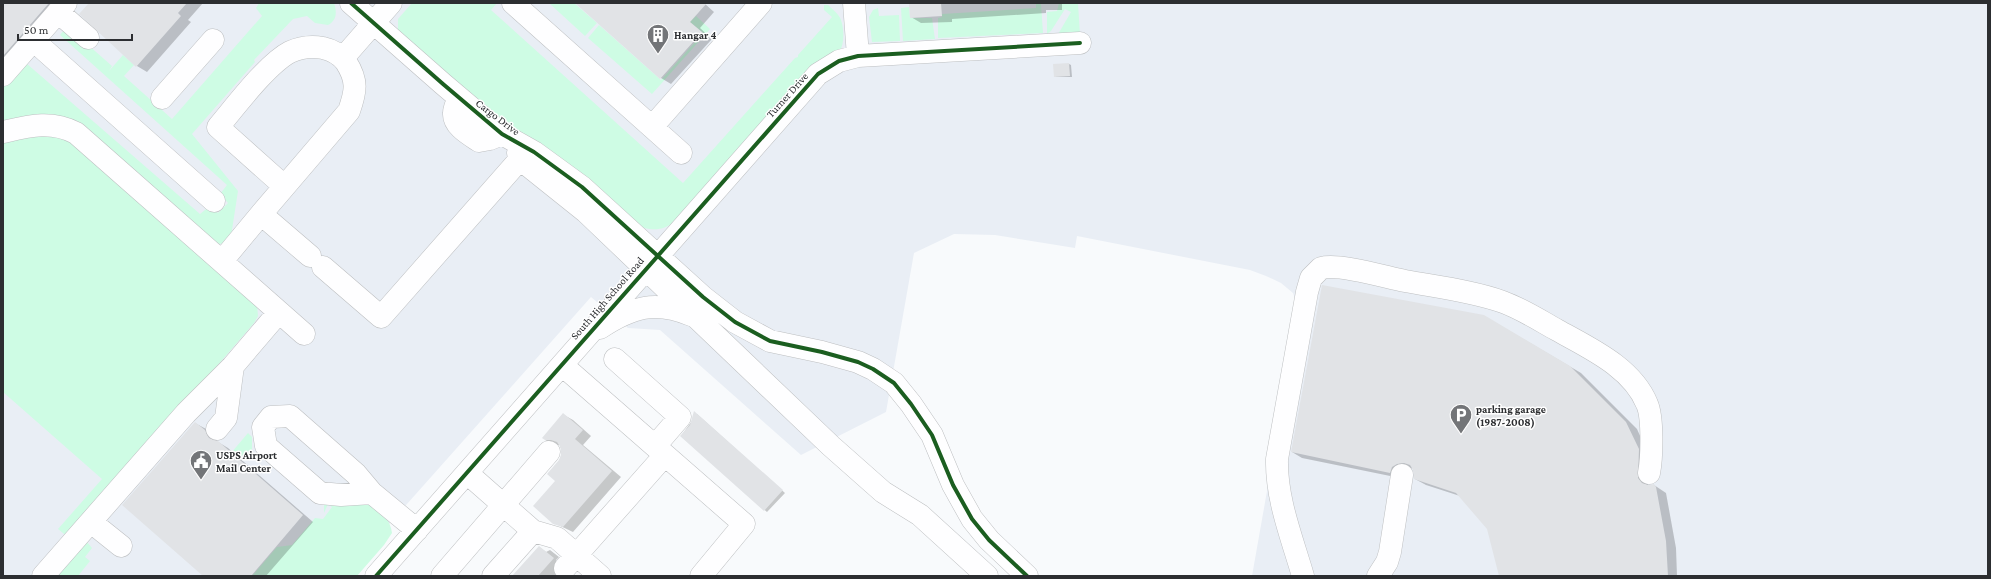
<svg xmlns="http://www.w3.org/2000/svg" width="1991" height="579" font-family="'Crimson Pro',serif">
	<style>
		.built { fill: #e9eef5 }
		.green { fill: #cefce4 }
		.shadow { fill: #0003 }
		.building { fill: #e1e3e6 }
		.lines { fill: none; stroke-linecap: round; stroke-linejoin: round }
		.minor-casing { stroke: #bdbfc1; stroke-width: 23 }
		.minor { stroke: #fefeff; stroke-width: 22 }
		.cycleway-casing { stroke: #fff; stroke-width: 6 }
		.cycleway { stroke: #1b5e20; stroke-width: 4 }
		.labels { text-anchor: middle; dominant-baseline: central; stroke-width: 3; stroke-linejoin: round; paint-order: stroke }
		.poi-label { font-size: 11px; font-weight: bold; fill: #2c2e31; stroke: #fff; text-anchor: start }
		.street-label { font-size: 11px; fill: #2c2e31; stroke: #fff }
	</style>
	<rect width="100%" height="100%" fill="#f8fafc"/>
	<!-- built -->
	<path class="built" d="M3,3H1988V576H1252L1299,310L1293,293L1281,283L1266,276L1250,270L1077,236L1075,248L995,235L954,234L914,253L886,412L801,455L660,330L628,328L591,297L343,576H3Z"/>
	<!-- green -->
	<path class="green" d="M259,3H334C337,12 337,20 328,25L315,23L307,16L293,19L254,60L255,62L192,134L238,191L230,243L217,244L92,136L3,126V88L26,63L200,214L210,206L218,213L228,203L220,194L227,185L60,35L64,30L70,29L112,66L109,71L123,55L134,65L124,76L172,119L262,16L256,8Z
		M412,3H497L491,10L683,183L795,58L798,57V55L832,17L824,10V5H828C832,9 839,14 841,20C844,29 845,44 839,52L676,221C665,229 657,231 644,228L477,103L398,31V19Z
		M549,3H574L597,23L585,36Z
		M1059,3H1078L1080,35L1057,36L1071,12L1065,9L1051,31L1047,34V12L1057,11Z
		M1036,4H1041L1043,33L938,38V18L942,17V14L1036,8Z
		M909,7L910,18H932L935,39L903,41L901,8Z
		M878,8L879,16L899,15L900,41L872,42L869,17L873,10Z
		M696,16L710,29L652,94L588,38L599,25L661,80L703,33L690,22Z
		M35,133L67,138L257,305L258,316L254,323L69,538L58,529L102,479L3,392V142Z
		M248,433L252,437V451L245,452L239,460L231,453Z
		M361,498C374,508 390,515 392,533L384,545L357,576H252L277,547L292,545L315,518L323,519L332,507L328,504L324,513V503Z
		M86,541L92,548L85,557L90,561L78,576H54Z"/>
	<!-- shadow -->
	<path class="shadow" d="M3,3H58L3,75Z
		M90,3H203L188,20L191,22L147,72L137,66L81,14Z
		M577,3H704L714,12L700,28L712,39L671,84L661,78Z
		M910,3H1062V10H1046V13L952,19V22L921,23L911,17Z
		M1069,64L1071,65L1072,77H1055Z
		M1484,316L1581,373L1637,429L1649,456L1648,485L1649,486L1654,485L1666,493L1676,548L1677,576H1500L1488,528L1460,496L1426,485L1415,479L1413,468L1408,469L1400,478L1302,458L1292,452Z
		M697,414L785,493L767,512L681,436Z
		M564,415L573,420L591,436L583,445L621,477L573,532L554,523L556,481L559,461L562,454L560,445H555L545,440Z
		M195,423L206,429L215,437L218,442L228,448L313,522L266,576H205Z
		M539,547L546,552L550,550L559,557L556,560L557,562L555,567L556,576H513Z"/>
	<!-- building -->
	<path class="building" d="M3,3H49L3,56Z
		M89,3H187L178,13L181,16L136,67L79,14Z
		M575,3H707L690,22L702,32L660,79Z
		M909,3H941L942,16L910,18Z
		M1069,63L1070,76L1054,77L1053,64Z
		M1322,285L1484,315L1570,366L1626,422L1639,449L1638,478L1642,483L1648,485L1654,484L1656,487L1666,541L1668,576H1499L1487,529L1456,493L1414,479L1413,470L1410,465L1404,463L1397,464L1392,467L1390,473L1291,452Z
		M694,411L783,490L764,511L680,436L690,425Z
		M563,413L583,430L575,439L612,471L563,527L553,524L533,506L555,481L547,474L559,460L561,455V448L557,442L551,440H545L542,438Z
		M195,422L205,430L209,438L218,441L303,515L251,576H203L122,505Z
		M539,546L554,558L538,576H512Z"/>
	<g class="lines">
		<!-- minor casing -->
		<g class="minor-casing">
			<path id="minor" d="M351,3L443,84L502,134L534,152L582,187L703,297L735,322L770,341L822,352L858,362L873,369L894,383L911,404L932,435L953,485L972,519L989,540L1027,576
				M513,3L681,153
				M854,3L858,56
				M58,12L88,38
				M33,40L214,201
				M343,58L391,3
				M3,75L66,3
				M162,98L213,40
				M459,98C457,102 454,108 454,113C453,126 470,135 479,141L490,139L502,134
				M652,127L761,3
				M3,132C29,126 51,120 76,133L304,334
				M518,153L526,164L586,212L831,446L883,492L920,515L987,576
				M261,214L349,111C356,91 358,81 346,62C340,54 332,50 323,48C312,46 301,47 290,52C267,64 235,107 218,127L284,186
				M222,261L261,214L310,256
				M323,267L381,317L521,158
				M600,328C632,307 655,300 691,315
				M615,359L680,417L655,446
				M562,365L744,524L701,576
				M217,429L226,418L233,366L279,312
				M467,473L533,531L493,576
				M372,493L341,495L320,493L266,446L263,427L271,417L290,416L356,474L372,493L417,530
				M91,522L121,546
				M533,531L557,538L600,576
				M565,568L665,455
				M43,576L186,413L233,366
				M376,576L818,74L839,61L858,56L1080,43
				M442,576L549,452
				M1303,576C1292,538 1276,499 1277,459L1307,292L1311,278L1321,268C1339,263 1385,277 1405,281C1437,287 1472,291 1503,302C1522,309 1539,320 1557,330C1589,348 1632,367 1647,404C1653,417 1652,458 1649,473
				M1378,576L1387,562L1390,552L1402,475"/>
		</g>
		<!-- minor -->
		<use href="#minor" class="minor"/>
		<!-- cycleway casing -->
		<g class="cycleway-casing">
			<path id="cycleway" d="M351,3L443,84L502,134L534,152L582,187L703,297L735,322L770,341L822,352L858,362L873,369L894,383L911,404L932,435L953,485L972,519L989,540L1027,576
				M376,576L818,74L839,61L858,56L1080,43"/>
		</g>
		<!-- cycleway -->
		<use href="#cycleway" class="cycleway"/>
	</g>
	<!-- icons -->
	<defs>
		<g id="building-pin" transform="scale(1.15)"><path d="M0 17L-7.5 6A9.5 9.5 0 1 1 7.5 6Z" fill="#737578" stroke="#fff"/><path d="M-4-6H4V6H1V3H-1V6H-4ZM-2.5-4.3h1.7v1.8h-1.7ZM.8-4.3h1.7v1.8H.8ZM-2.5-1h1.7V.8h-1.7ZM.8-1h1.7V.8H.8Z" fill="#fff"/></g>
		<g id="parking-pin" transform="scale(1.15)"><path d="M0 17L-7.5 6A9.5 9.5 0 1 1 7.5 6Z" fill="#737578" stroke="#fff"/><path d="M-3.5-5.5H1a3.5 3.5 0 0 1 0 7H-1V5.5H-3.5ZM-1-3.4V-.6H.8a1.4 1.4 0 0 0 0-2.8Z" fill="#fff"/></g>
		<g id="civic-pin" transform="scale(1.15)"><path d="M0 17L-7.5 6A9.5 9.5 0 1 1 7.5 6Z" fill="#737578" stroke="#fff"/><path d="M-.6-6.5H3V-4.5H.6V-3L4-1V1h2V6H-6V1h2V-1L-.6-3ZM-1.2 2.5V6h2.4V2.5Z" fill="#fff"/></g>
	</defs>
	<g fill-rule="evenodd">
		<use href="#building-pin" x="658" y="35"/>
		<use href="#parking-pin" x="1461" y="415"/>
		<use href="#civic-pin" x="201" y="461"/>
	</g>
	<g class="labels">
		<!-- poi labels -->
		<g class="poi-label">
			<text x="674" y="35">Hangar 4</text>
			<text x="1476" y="409">parking garage<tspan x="1476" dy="13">(1987-2008)</tspan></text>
			<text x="216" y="455">USPS Airport<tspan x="216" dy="13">Mail Center</tspan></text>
		</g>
		<!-- street labels -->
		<g class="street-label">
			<text transform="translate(787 95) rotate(-48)">Turner Drive</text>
			<text transform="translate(498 117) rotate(37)">Cargo Drive</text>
			<text transform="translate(607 298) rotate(-49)">South High School Road</text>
		</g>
	</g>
	<!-- border -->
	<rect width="1991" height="579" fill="none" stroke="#2c2e31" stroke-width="8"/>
	<!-- scale -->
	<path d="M18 34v6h114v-6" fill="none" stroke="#2c2e31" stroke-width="2"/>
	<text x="24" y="34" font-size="12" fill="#2c2e31" stroke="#ffffff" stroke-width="3" paint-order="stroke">50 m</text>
</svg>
